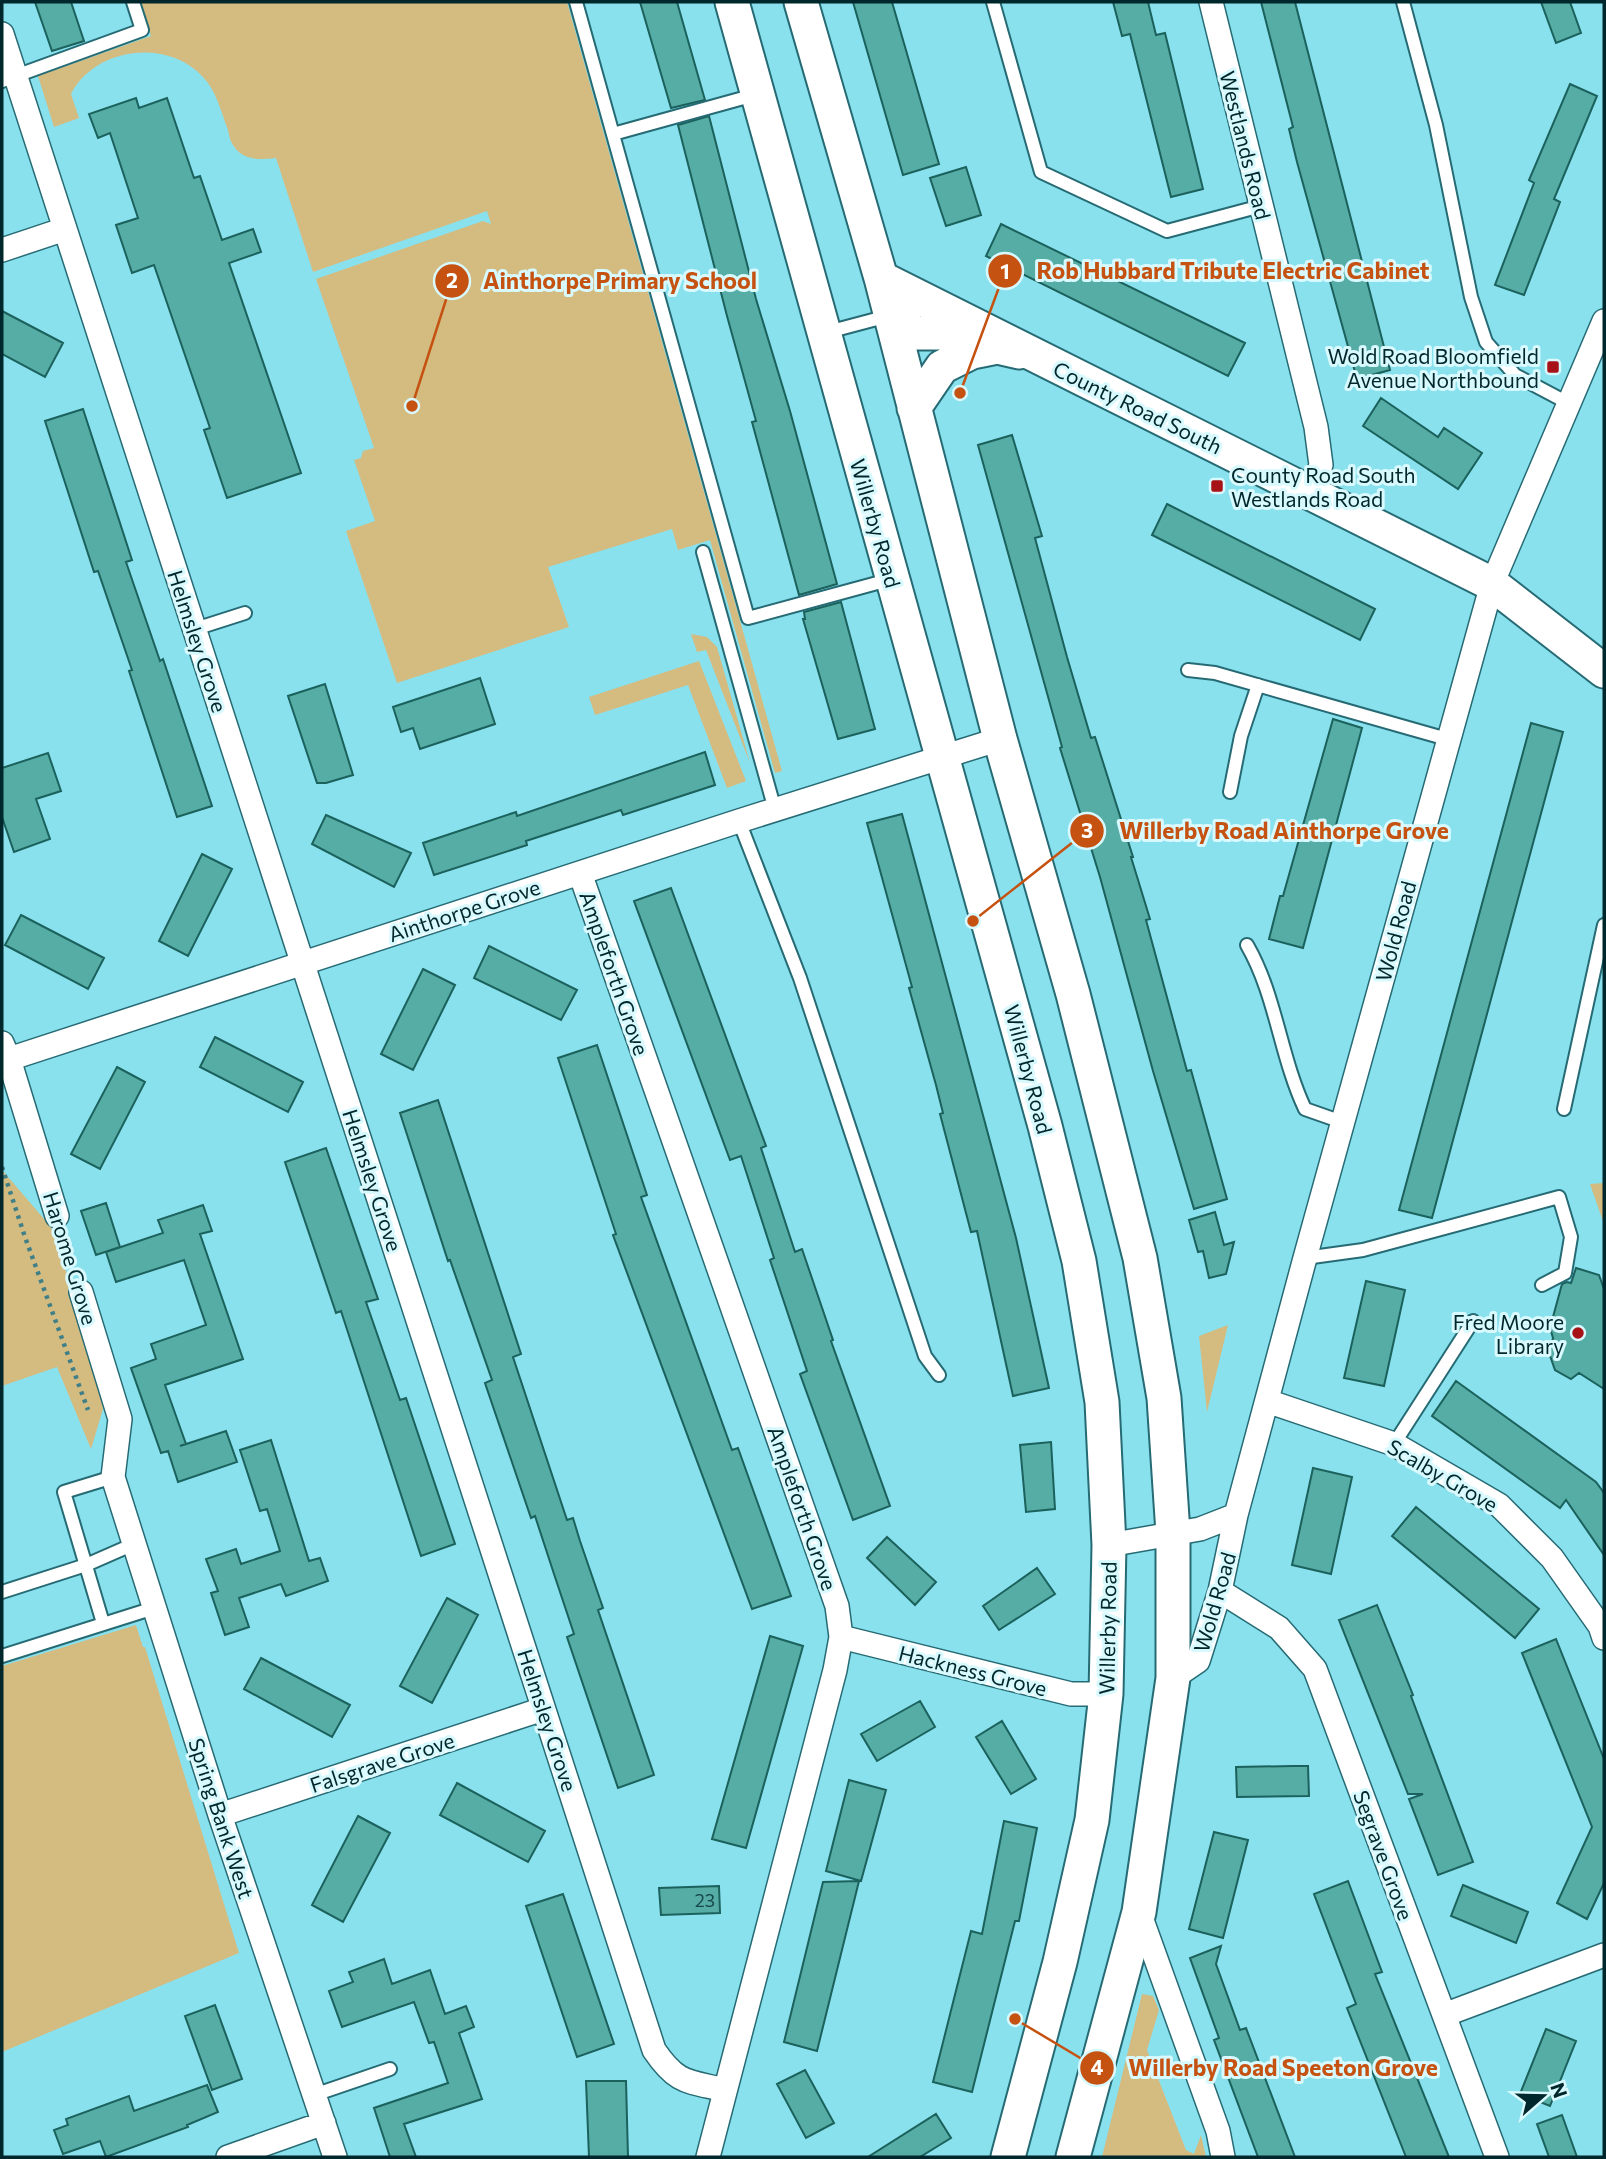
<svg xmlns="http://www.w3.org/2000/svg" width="1606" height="2159" font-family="Commissioner,sans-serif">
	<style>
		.green { fill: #d4bb80 }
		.building { fill: #56ada5; stroke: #1b615c; stroke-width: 2 }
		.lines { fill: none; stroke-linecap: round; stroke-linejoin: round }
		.lane-casing { stroke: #266b74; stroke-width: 16 }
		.street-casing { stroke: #266b74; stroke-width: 26 }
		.secondary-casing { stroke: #266b74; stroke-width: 37 }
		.path { stroke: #417f87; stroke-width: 4.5; stroke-dasharray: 3.5 5; stroke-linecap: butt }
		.lane { stroke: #fff; stroke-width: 12 }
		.street { stroke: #fff; stroke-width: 23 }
		.secondary { stroke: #fff; stroke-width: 33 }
		.poi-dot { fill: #a71217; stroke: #d8f9fe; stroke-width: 2.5 }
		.labels { text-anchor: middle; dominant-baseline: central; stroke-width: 6; stroke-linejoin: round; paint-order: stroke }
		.number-label { font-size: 18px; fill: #16484a }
		.street-label { font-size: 21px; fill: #00272b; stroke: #d8f9fe }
		.poi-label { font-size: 21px; fill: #00272b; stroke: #d8f9fe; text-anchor: end }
		.leader { fill: none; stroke: #c55211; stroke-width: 2.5 }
		.callout-dot { fill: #c55211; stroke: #d8f9fe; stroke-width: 2.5 }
		.mark-label { font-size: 21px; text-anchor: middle; font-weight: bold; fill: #fff }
		.callout-label { font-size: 23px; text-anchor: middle; font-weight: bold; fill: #c55211; stroke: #d8f9fe; stroke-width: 6; stroke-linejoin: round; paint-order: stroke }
	</style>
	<rect width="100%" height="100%" fill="#8ae1ee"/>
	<!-- green -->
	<path class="green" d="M140,2H567L782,771L775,773L710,540L678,550L672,529L548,567L569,627L397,683L346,531L375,521L354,460L361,458L363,451L374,448L316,279L483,221L491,224L487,211L313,272L276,158C260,160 243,161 233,145C230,141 229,135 228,130C221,112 217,92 203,77C168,38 95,47 71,94L79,118L54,127L38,76L151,36Z
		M691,634L707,637L717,647L750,763L706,650L697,652Z
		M699,661L746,781L727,788L688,685L595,715L589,697Z
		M2,1170L51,1227L91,1344L103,1409L91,1449L57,1367L2,1386Z
		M1604,1183V1224L1590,1184Z
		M1228,1325L1207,1412L1199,1336Z
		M136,1625L143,1647H145L239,1953L2,2052V1666Z
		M1142,1994L1153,1996L1159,2010L1147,2050L1186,2150L1194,2154L1201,2135L1206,2157H1102Z"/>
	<!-- building -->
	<path class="building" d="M35,2H71L84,41L52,51Z
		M640,2H677L705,100L671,108Z
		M853,2H892L939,164L903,175Z
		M1113,2H1148L1156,35L1165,33L1203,189L1171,197L1130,34L1122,36Z
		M1261,2H1295L1390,370L1357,379L1297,162L1289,129L1293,127Z
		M1541,2H1570L1581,33L1556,43Z
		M1570,84L1597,96L1554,199L1560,202L1524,295L1495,285L1534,183L1529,180Z
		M136,98L139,108L167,98L194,178L200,176L222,240L253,229L261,252L229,263L301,473L227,498L204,430L210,428L154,265L132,273L116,225L138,218L110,133L98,138L89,114Z
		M709,116L756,299L790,411L837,584L799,595L752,422L756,421L727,316L678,125Z
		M966,167L981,215L946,226L930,178Z
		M1001,224L1245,343L1228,376L986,256Z
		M2,311L63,343L45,377L2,354Z
		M1381,398L1438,437L1444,428L1482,453L1458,489L1363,426Z
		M83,409L132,560L126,562L160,661L163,659L212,806L177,817L129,671L132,670L98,571L94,572L45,421Z
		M1012,435L1042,536L1035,538L1067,657L1091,738L1095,737L1133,857H1131L1150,919L1146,920L1187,1071L1191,1070L1227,1199L1194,1209L1153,1071L1100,877L1060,748L1062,747L978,445Z
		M1167,504L1375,609L1360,640L1152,535Z
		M841,602L875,729L838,739L803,619H805L804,612Z
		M480,678L495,724L420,749L413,728L401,732L393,707Z
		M325,684L353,775L326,783H317L288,696Z
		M1333,719L1362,728L1303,948L1269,939L1280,896H1283Z
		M1531,723L1563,732L1432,1218L1399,1210Z
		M705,752L715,785L623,815L621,810L526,841L527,845L434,875L423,843L516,812L517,816Z
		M48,753L61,791L36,799L50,839L14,852L2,817V768Z
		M902,814L1016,1238L1049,1388L1013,1396L977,1231L971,1232L945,1133L940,1114L943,1113L936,1085L909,988L912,987L867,823Z
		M326,815L411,853L394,887L312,844Z
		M202,854L232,869L188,956L159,941Z
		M671,888L766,1146L761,1148L795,1252L802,1249L833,1340L831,1341L890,1506L853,1520L800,1374L807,1371L770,1260L774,1258L741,1156L730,1160L634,901Z
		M21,915L104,958L88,989L5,945Z
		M489,946L577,990L561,1020L474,978Z
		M423,969L455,985L413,1070L381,1054Z
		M215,1037L303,1082L288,1112L200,1067Z
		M597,1045L647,1195L641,1197L732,1450L738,1448L791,1596L752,1609L613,1235L616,1234L558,1058Z
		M117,1067L145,1082L100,1169L71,1154Z
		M438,1100L521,1354L513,1357L567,1520L573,1518L580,1541L603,1608L598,1610L654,1775L618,1788L567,1637L574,1634L554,1574L535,1516L531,1518L485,1383L492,1380L450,1260L448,1261L400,1113Z
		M326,1148L378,1299L366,1302L400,1400L406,1398L455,1544L421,1556L341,1311L336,1313L285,1162Z
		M106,1203L120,1247L96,1255L81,1211Z
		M203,1205L212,1231L200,1234L243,1359L165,1385L186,1444L180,1446L226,1431L237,1462L178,1482L168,1451L161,1453L131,1368L156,1359L151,1344L206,1325L184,1260L116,1282L106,1252L163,1233L158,1220Z
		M1215,1212L1224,1245L1234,1242L1226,1274L1209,1278L1203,1251L1198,1252L1189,1220Z
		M1576,1268L1599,1275L1604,1289V1389L1579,1373L1571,1379L1555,1370L1549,1353L1553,1338L1550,1328L1562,1284L1567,1282L1571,1283Z
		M1366,1281L1405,1290L1384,1386L1344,1378Z
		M1456,1381L1596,1482L1604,1493V1555L1566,1500L1560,1508L1432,1416Z
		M271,1440L309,1561L320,1558L328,1581L286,1596L281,1584L239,1598L249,1627L225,1635L211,1593L218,1591L206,1559L236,1549L241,1564L280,1551L267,1509L260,1511L240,1450Z
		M1051,1442L1055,1509L1026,1512L1020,1445Z
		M1313,1468L1352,1477L1331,1574L1292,1565Z
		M1416,1507L1539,1609L1515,1638L1392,1536Z
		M887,1537L936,1582L915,1605L867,1558Z
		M1037,1568L1055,1594L999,1630L983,1606Z
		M447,1598L478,1615L432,1703L400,1686Z
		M1377,1605L1413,1695L1411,1696L1473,1862L1438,1875L1409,1799L1423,1794H1408L1339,1620Z
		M770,1636L803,1646L746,1848L712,1839Z
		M1556,1639L1604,1759V1883L1587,1919L1557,1903L1592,1827L1522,1653Z
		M261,1658L350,1705L332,1737L244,1689Z
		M920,1701L935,1727L877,1761L861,1734Z
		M1002,1721L1036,1779L1011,1794L976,1737Z
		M1293,1766H1308L1309,1796L1237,1797L1236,1767Z
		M849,1780L886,1790L861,1881L826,1871Z
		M457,1783L545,1831L528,1862L440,1815Z
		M358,1816L390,1833L343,1922L312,1905Z
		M1004,1821L1037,1828L1019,1921H1015L972,2092L933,2082L971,1931L982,1934Z
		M1214,1832L1248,1840L1223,1938L1189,1929Z
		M859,1881L817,2051L784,2042L823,1882Z
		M1348,1881L1382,1972L1375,1974L1449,2157H1406L1347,2008L1356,2004L1314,1894Z
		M1463,1885L1528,1912L1516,1943L1451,1916Z
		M719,1886L720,1913L661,1915L659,1888Z
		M563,1894L614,2044L577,2057L526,1906Z
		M1221,1946L1216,1964L1240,2030L1246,2028L1295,2157H1258L1214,2040L1219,2038L1190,1958Z
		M384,1959L392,1984L430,1970L445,2014L466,2006L474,2027L459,2033L482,2099L404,2124L416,2157H390L374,2108L448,2083L434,2042L429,2043L414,2002L342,2027L329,1991L353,1982L349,1972Z
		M215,2005L242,2079L212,2090L185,2016Z
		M1546,2029L1576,2041L1550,2106L1520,2094Z
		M805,2070L834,2123L806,2138L777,2084Z
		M586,2081H626L628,2157H589Z
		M207,2085L218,2112L187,2125L188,2127L106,2157L100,2141L63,2154L54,2130L68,2125L66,2119L129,2096L134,2111Z
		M936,2114L951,2138L920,2157H868Z
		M1562,2115L1577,2157H1549L1537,2124Z"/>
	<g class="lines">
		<!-- lane casing -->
		<g class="lane-casing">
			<path id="lane" d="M576,2L748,618L892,579
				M993,2L1041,172L1167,231L1261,206
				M1403,2L1436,125L1471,297L1486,342L1515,375L1568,403
				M2,81L142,30L133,2
				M613,134L758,94
				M824,333L888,316
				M703,552L775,810
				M195,629L245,613
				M1188,670L1215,673L1447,739
				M1230,792L1241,736L1258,685
				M739,821L800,978L925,1356L939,1375
				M1247,945C1276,995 1280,1056 1305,1109L1342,1122
				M1564,1109L1604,925
				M1305,1258L1363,1250L1559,1197L1571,1237L1565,1273L1542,1285
				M1394,1444L1473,1321
				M2,1592L86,1565L134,1544
				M103,1623L64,1492L113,1477
				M2,1656L154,1608
				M314,2095L390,2069"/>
		</g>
		<!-- street casing -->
		<g class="street-casing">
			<path id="street" d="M1211,2L1316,427L1321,465L1311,493
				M2,34L654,2050C677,2084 687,2081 725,2090
				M2,250L65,229
				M580,873L837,1606L841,1637L835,1670L708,2157
				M2,1043L9,1059L57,1216
				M9,1059L739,821L1000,739
				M81,1292L120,1419L113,1477L220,1815L335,2157
				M1267,1401L1394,1444L1499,1505L1552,1558L1600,1626L1604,1638
				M1109,1545L1200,1529L1236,1515
				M1220,1591L1279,1628L1315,1669L1497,2157
				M841,1637L1071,1694H1106
				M1173,1678L1198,1661L1220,1591L1236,1515L1305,1258L1492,584L1604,321
				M220,1815L543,1709
				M1139,1912L1218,2131L1223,2157
				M1444,2015L1604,1955
				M228,2157L324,2123"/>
		</g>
		<!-- secondary casing -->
		<g class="secondary-casing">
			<path id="secondary" d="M732,2L1045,1126L1079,1261L1102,1402L1109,1545L1106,1694L1092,1820L1060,1962L1008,2157
				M801,2L881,278L1000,739L1073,994L1140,1258L1164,1398L1173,1533V1678L1139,1912L1073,2157
				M881,278L1492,584L1604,671
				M890,315L915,333H954L984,343
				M914,408L942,367L972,352L997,347L1019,352"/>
		</g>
		<!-- path -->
		<path class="path" d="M2,1167L25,1237L88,1410
			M64,1237L75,1272"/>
		<!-- lane -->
		<use href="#lane" class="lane"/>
		<!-- street -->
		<use href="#street" class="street"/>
		<!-- secondary -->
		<use href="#secondary" class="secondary"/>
	</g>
	<!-- markers -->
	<g class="poi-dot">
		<rect x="1546" y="360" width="14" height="14" rx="3.5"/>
		<rect x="1210" y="479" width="14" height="14" rx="3.5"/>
		<circle cx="1578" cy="1333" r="7"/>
	</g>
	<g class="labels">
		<!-- number labels -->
		<g class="number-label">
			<text x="705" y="1900">23</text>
		</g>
		<!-- street labels -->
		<g class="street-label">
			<text transform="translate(1246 145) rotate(76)">Westlands Road</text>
			<text transform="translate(1138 407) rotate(26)">County Road South</text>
			<text transform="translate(876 523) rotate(74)">Willerby Road</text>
			<text transform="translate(198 641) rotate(72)">Helmsley Grove</text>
			<text transform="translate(464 910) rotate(-18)">Ainthorpe Grove</text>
			<text transform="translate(1395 931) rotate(-75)">Wold Road</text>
			<text transform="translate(615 973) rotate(71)">Ampleforth Grove</text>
			<text transform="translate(1029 1069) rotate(75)">Willerby Road</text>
			<text transform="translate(373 1180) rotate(72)">Helmsley Grove</text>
			<text transform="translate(71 1258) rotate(73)">Harome Grove</text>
			<text transform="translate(1443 1475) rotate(30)">Scalby Grove</text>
			<text transform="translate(803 1508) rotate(71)">Ampleforth Grove</text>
			<text transform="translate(1214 1602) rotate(-74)">Wold Road</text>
			<text transform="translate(1107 1628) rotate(-89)">Willerby Road</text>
			<text transform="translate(973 1670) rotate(14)">Hackness Grove</text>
			<text transform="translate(548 1720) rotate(72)">Helmsley Grove</text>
			<text transform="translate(382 1762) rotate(-18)">Falsgrave Grove</text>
			<text transform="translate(222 1818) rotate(72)">Spring Bank West</text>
			<text transform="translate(1384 1855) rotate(70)">Segrave Grove</text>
		</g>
		<!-- poi labels -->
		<g class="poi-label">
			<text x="1539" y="355">Wold Road Bloomfield<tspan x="1539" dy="24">Avenue Northbound</tspan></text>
			<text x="1231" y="474" text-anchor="start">County Road South<tspan x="1231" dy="24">Westlands Road</tspan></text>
			<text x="1564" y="1321">Fred Moore<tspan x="1564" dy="24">Library</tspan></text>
		</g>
	</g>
	<!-- callouts -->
	<path class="leader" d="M960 393L1005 271M412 406L452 281M973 921L1087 831M1015 2019L1097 2068"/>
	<g class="callout-dot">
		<circle cx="960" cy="393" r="7"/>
		<circle cx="412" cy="406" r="7"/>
		<circle cx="973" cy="921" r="7"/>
		<circle cx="1015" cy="2019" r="7"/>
		<circle cx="1005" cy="271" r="18"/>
		<circle cx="452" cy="281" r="18"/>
		<circle cx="1087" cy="831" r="18"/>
		<circle cx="1097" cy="2068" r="18"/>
	</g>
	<g class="mark-label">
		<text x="1005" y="279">1</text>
		<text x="452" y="288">2</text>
		<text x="1087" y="838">3</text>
		<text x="1097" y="2075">4</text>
	</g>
	<g class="callout-label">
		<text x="1233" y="279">Rob Hubbard Tribute Electric Cabinet</text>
		<text x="620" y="289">Ainthorpe Primary School</text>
		<text x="1284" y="839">Willerby Road Ainthorpe Grove</text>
		<text x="1283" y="2076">Willerby Road Speeton Grove</text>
	</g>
	<!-- border -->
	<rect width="1606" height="2159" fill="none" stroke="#00272b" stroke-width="7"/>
	<!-- north arrow -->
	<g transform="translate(1543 2096) rotate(70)" stroke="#d8f9fe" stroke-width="5" paint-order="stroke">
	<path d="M0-5L12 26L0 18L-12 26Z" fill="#00272b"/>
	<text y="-10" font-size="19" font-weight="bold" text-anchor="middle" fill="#00272b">N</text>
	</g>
</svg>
